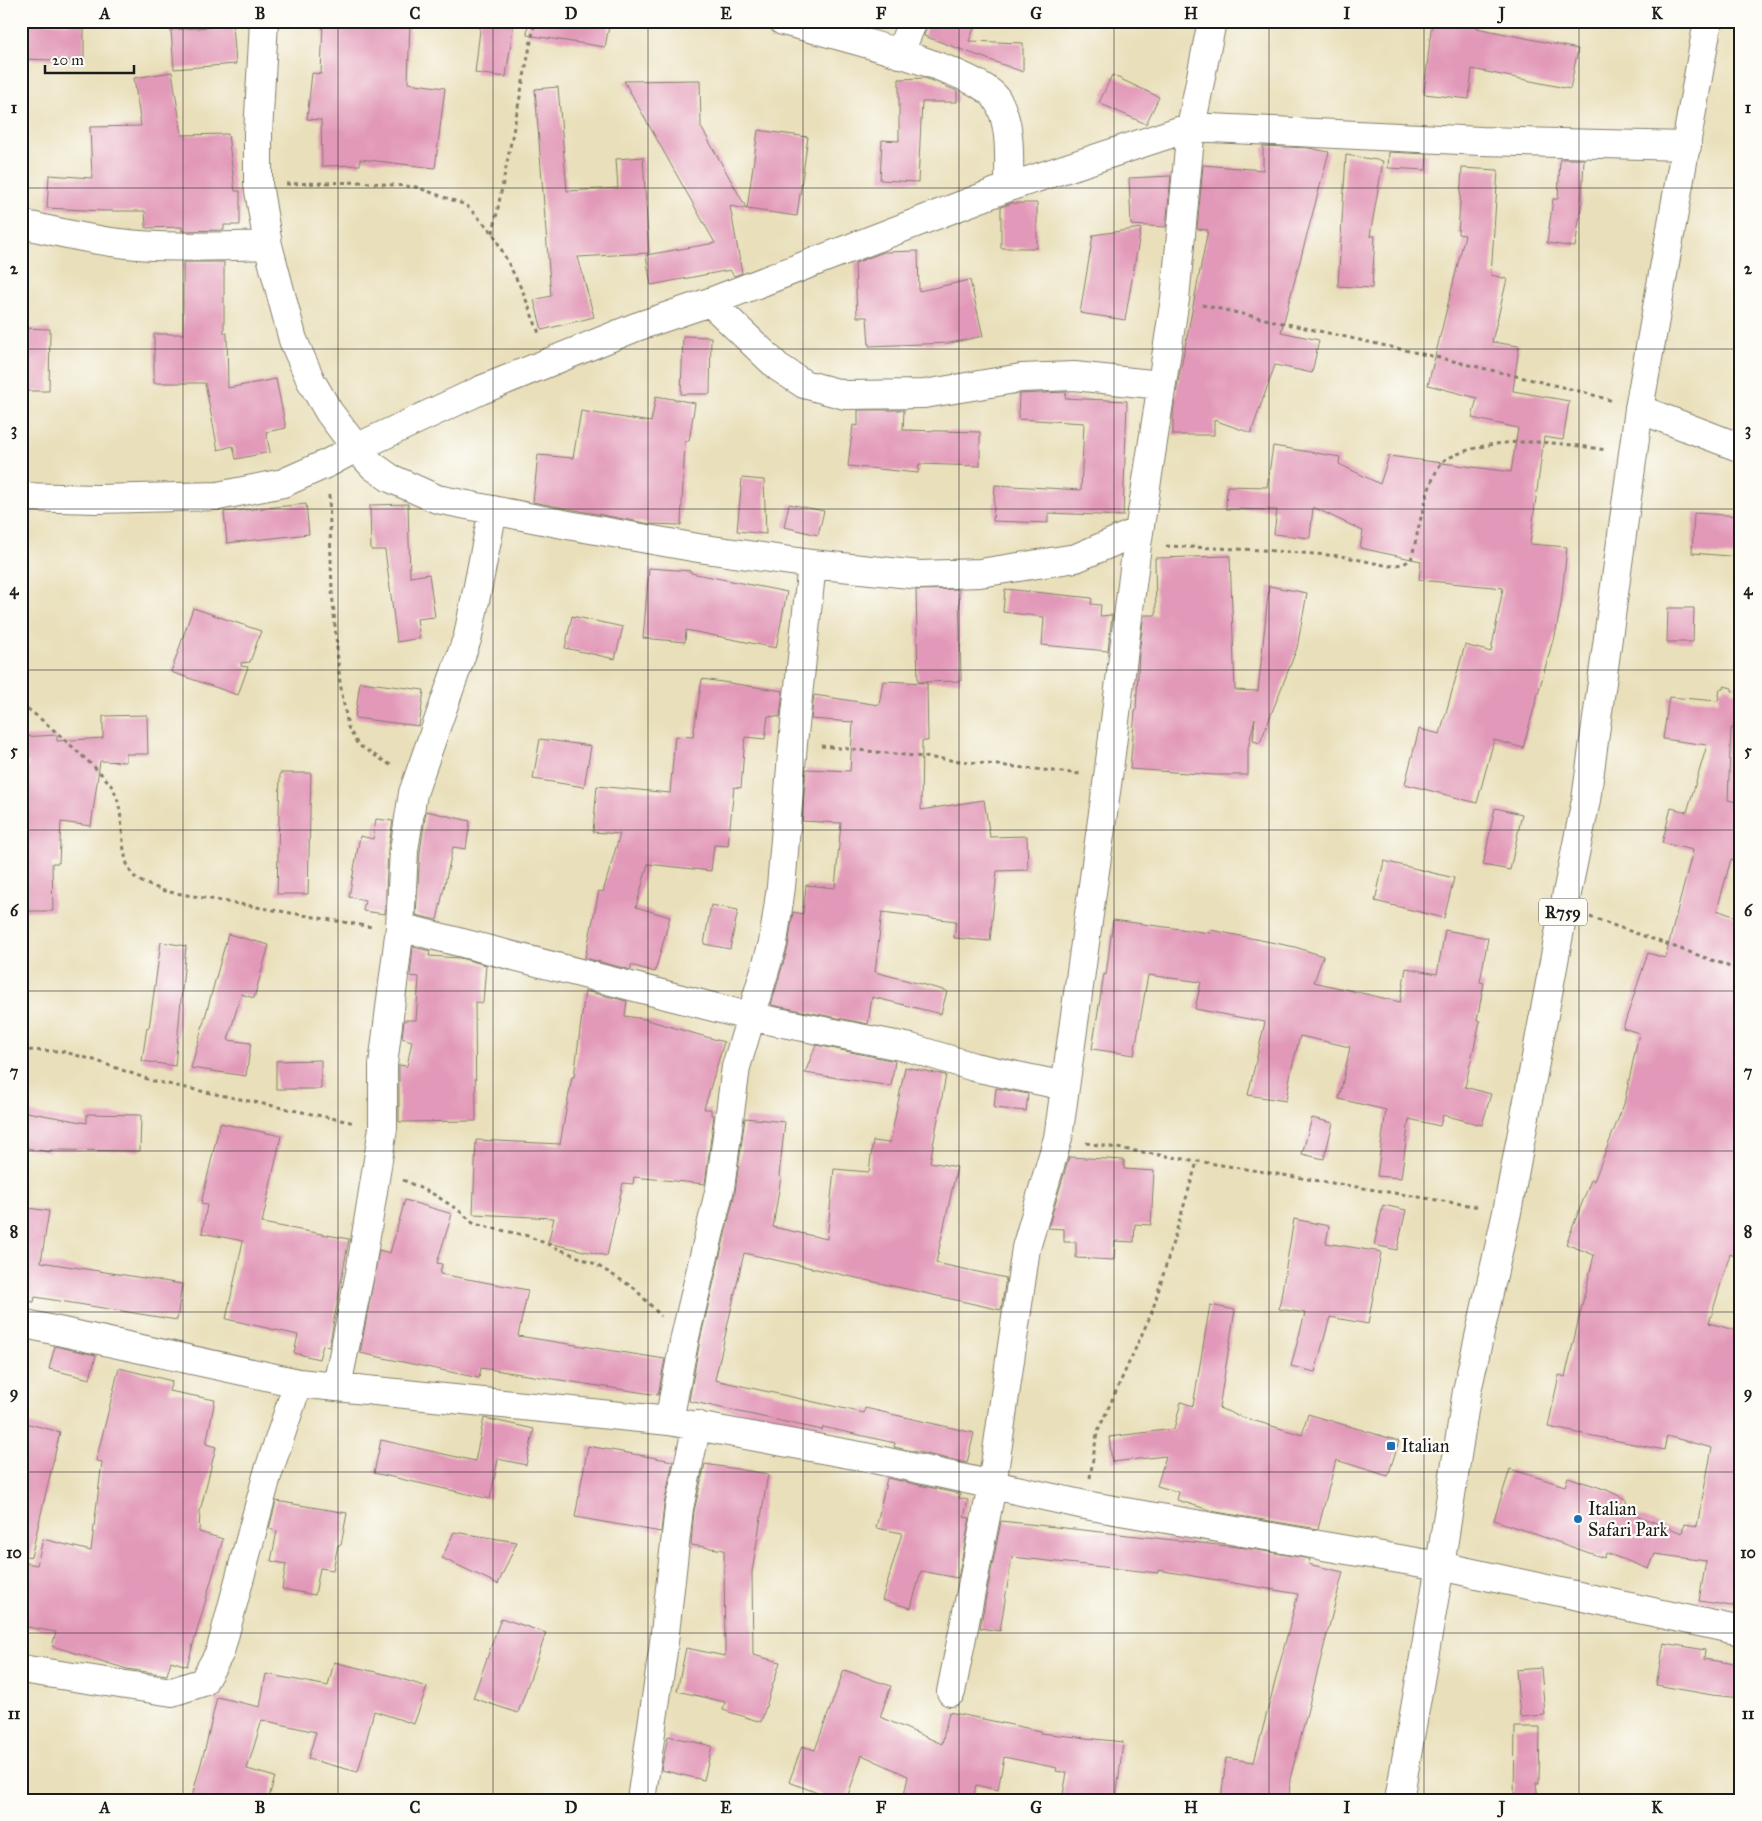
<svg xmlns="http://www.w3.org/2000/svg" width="1762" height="1821" font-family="'IM FELL Great Primer',serif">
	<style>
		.building { fill: #e298b8 }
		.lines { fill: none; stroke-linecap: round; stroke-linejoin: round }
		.minor-casing { stroke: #827e6b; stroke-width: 30 }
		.primary-casing { stroke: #827e6b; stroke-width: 30 }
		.path { stroke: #827e6b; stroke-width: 3; stroke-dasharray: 4 4; stroke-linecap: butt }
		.minor { stroke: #fff; stroke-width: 28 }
		.primary { stroke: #fff; stroke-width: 28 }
		.grid { fill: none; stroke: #1c1c1c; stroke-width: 1; stroke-opacity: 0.55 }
		.poi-dot { fill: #1f6fb2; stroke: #fdfcf7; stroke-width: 2 }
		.labels { text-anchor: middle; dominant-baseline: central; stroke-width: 4.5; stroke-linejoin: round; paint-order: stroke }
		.shield { fill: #fdfcf7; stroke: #605f5e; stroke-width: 1 }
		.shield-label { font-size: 16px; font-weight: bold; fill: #1c1c1c }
		.poi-label { font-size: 18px; fill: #1c1c1c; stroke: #fdfcf7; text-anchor: start }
		.neatline { fill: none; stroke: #1c1c1c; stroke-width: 2 }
		.grid-label { font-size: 16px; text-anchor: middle; font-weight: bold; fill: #1c1c1c }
	</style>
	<rect width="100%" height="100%" fill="#fdfcf7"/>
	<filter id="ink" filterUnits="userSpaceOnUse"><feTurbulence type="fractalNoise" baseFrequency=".02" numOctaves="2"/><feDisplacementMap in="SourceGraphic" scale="10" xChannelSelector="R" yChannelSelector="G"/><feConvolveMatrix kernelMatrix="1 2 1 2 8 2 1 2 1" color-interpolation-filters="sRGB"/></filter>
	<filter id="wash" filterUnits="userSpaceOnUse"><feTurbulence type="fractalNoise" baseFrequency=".0096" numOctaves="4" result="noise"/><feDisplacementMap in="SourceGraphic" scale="20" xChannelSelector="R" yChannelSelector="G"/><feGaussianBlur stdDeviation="1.12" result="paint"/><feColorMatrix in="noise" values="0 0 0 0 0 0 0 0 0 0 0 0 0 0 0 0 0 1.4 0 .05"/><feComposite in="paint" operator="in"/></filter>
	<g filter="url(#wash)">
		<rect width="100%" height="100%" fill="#e9dfba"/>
		<g id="blocks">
			<!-- building -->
			<path class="building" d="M323,21H410L408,83L445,88L435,168L360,159V165L322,166L321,120L307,119L312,73L321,74Z
				M481,21H514L506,77L475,73Z
				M528,21H610L605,47L527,35Z
				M928,21H977L969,41L1023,43V72L924,36Z
				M1432,21H1477V28L1578,49L1570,89L1472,69L1469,99L1424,94Z
				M21,22L84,24V61L21,59Z
				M233,25L236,64L174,69L171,30Z
				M172,72L182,135L228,134L235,191H240V225H224V230L182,231V227L146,228L145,211H104L47,208L49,175L92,178L90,127L141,126L134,78Z
				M1112,75L1159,97L1146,124L1099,103Z
				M925,78L957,91V102H922L918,182L880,180L882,140L899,141V79Z
				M700,80L701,127L747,209L730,206L742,273L734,276L730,270L651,285L646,255L715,243L624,81Z
				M558,87L567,191L618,188L616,159L643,157L649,253L578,257L594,317L542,330L534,300L551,296L535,89Z
				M758,130L808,137L797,216L747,209Z
				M1263,146L1309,148L1329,152L1281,332L1319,340L1312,373L1275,365L1251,433L1214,420V435H1173V412L1178,382L1208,230L1197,229L1203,165L1263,170Z
				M1389,152L1427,154L1426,170L1388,168Z
				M1346,155L1383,161L1370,236H1375L1372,288L1338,286Z
				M1560,159H1584L1582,201L1575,247L1547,243L1553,199H1558Z
				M1462,168L1498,170L1491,275L1507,279L1492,342L1519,346L1513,391L1569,401L1563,440L1544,437L1530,544L1567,547L1561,604L1555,636H1554L1523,748L1494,740L1477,803L1405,784L1419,729L1440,734L1465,645L1491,652L1503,588L1419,580L1421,561L1360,548L1363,531L1313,507L1310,538L1274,534L1277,510L1226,509L1227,486L1267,487L1273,446L1340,457L1339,464L1380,484L1389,456L1511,472L1518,428L1472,418L1477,398L1428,385L1465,235L1458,234Z
				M1171,176L1166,227L1131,225L1129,178Z
				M1012,203H1037V248H1001V207Z
				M1141,228L1125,320L1080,313L1093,235Z
				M918,251L919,291L970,280L983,336L950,343L869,346L867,317H857L855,263L884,252Z
				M183,262H224V333H227L228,388L276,379L286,428L266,432L270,452L236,459L233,446L218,450L205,383H154V334H183Z
				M21,328L50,329L49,391H21Z
				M683,336L711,337L710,394H681Z
				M1066,392L1065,398L1127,401L1123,516L1048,513V523L993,521L995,485L1081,490L1084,423L1018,419L1019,394Z
				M656,396L695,403L689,441H685L681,525L650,524L533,502L538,455L573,458L581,411L651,422Z
				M858,410H904L903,430L980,432V466L919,464L918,473L848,466L853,425L858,426Z
				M742,478L764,480L766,534L737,531Z
				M306,504L309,534L227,543L224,512Z
				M408,504L410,577L429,574L435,617L417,619L420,638L397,642L385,550H371L370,505Z
				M789,504L824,511L818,535L784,527Z
				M1694,513L1741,516V557L1692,553Z
				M1230,556L1235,690L1258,691L1269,586L1307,593L1297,648L1260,743L1253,741L1255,718L1248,748V775H1215L1130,769L1135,711H1136L1139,653L1144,615H1156L1155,558Z
				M649,568L691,571V573L787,592L776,648L686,630L685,642L643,638Z
				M959,589L961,681L918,682L916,590Z
				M1005,589L1092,598L1091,604L1101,605L1100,616L1112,615L1108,651L1042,645L1044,617L1003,612Z
				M193,608L261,631L250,662L241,663V666L248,667L238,695L171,672Z
				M1668,608H1694L1693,642H1667Z
				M572,616L623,627L615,659L565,648Z
				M702,679L783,691L780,717L768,716L765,739L745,737L741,788L734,787L728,846L714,845L711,871L648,864L636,907L670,917L655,972L631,965V970L585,958L599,891L603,892L620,834L593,832L597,786L670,793L675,736L693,737Z
				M883,681L927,683L928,741H922L921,810L984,800L990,837L1027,836L1028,870L997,871L990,941L954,938L956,921L882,912L875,972L947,991L941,1014L872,997L868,1024L771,1005L788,947L793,912L803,914L806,885L835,888L841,823L802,821L806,769L850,771L853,722L811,719L814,695L879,705Z
				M360,682L424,690L419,726L355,718Z
				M1724,686L1732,688V691L1741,692V729L1731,728L1728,800L1741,803L1735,824L1741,826V862L1731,859L1717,910L1741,919V1259L1730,1254L1709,1323L1741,1332V1600L1739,1599L1738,1607L1699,1601L1706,1561L1655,1554L1649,1569L1606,1553L1604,1558L1494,1520L1510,1469L1565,1486L1568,1477L1607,1490L1627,1500L1623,1510L1682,1533L1684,1524L1697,1526L1712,1448L1667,1436L1664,1450L1548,1427L1559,1375L1565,1377L1594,1255L1566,1244L1591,1180L1594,1181L1624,1104L1639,1033L1623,1028L1648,953L1665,958L1693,850L1662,843L1671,808L1687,812L1707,745L1663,739L1669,697L1718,701L1720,689H1723Z
				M147,715L148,754H126V762L100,761L91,826L61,822L59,863H52L53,911H21V801L29,762H22L21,737L57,735V741L103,738V716Z
				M540,739L591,746L584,787L533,779Z
				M280,773H311L308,894H277Z
				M1495,808L1522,814L1510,870L1483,865Z
				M426,811L470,821L466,849L453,847L437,920L416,915L420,852Z
				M376,819L393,821L388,849L385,914L363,911L365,900L349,897L360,836L373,839Z
				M1384,861L1454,878L1444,918L1375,901Z
				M711,905L738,910L730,949L704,944Z
				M1113,920L1210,933L1211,930L1295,947L1323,956L1314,982L1400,1002L1406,968L1437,974L1445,930L1488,938L1480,982L1484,983L1477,1020L1480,1021L1465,1087L1491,1094L1482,1125L1443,1115L1440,1126L1409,1119L1401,1178L1377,1176L1386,1110L1339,1099L1350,1047L1300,1036L1291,1071L1286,1101L1248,1095L1265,1022L1195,1009L1201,982L1148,975L1134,1055L1092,1049L1104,974L1106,975Z
				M228,934L269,945L254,998L241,994L228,1040L251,1043L246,1076L191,1068Z
				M161,942L186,946L175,1066L142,1061L147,1027L149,1028Z
				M413,947L430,951L429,956L460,958L486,965L483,1003L475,1002L476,1121L399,1122V1065L407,1066L412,1041L402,1038L404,1020H416L419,977L410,976Z
				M585,991L627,1001L625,1016L644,1019L724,1042L704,1109H711V1115H714L705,1184L634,1177L633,1184L623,1183L607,1256L548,1243L554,1218L473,1214L476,1140L560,1144L572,1077H574Z
				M816,1045L895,1061L891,1086L805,1073Z
				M321,1060V1089H276V1061Z
				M905,1067L946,1075L930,1162L957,1167L936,1263L1006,1278L1001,1310L744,1253L715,1380L864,1413L865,1408L974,1433L967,1463L894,1447L895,1443L823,1427L822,1430L689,1401L700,1340L735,1192L745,1118L785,1122L779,1176L781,1177L773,1227L827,1239L834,1169L869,1172L873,1141L890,1143Z
				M996,1088L1028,1094L1026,1111L994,1108Z
				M21,1111L87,1123V1114L141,1115L140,1151L50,1150V1152L21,1147Z
				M1312,1118L1333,1123L1324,1159L1302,1154Z
				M220,1123L281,1136L262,1223L349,1239L329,1347L323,1345L319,1359L294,1353L298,1335L226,1319L243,1241L202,1233L207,1205L201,1204Z
				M1069,1157L1124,1160V1169L1154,1171L1151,1225L1135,1224L1134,1242L1115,1241L1114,1260L1076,1258V1242H1064V1229L1048,1228Z
				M405,1200L452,1214L437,1263L442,1264L440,1274L528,1290L518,1336L665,1359L658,1395L481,1368L479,1378L360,1353L379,1250L390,1253Z
				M1383,1205L1406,1210L1397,1250L1374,1245Z
				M21,1207L49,1211L41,1262L182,1284L177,1320L35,1297L34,1302L21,1301Z
				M1294,1219L1329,1226L1326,1243L1381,1252L1368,1324L1330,1317L1315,1372L1291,1366L1305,1313L1279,1309Z
				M1210,1305L1235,1310L1219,1408L1239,1416L1302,1435L1308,1414L1399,1441L1388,1476L1336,1460L1318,1529L1216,1512L1177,1500L1179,1492L1157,1486L1166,1456L1112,1462L1109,1437L1174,1429L1181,1402L1193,1406Z
				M55,1346L96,1355L90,1379L49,1369Z
				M119,1368L172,1381L169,1391L215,1400L206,1444L216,1447L200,1511L199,1532L223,1539L187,1666L171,1661L167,1675L127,1669L52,1646L56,1632L21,1626V1562L37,1565L43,1539L91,1551L102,1462L96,1461Z
				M484,1418L534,1429L526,1465L498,1459L490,1499L374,1473L381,1440L475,1461Z
				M21,1422L60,1432L31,1557L21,1555Z
				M588,1446L673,1461L664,1505L661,1532L575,1517Z
				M705,1464L768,1474L752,1572L753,1655L780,1662L761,1722L723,1710L725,1702L677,1691L686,1648L725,1656L724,1550L691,1545L694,1511Z
				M887,1478L960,1494L959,1498L968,1500L964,1517L970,1518L958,1578L921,1571L911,1608L882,1600L902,1533L876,1528Z
				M276,1501L347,1513L341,1545H338L333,1570L320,1568L315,1595L282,1589L286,1564L271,1561L277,1531L269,1529Z
				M1001,1521L1246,1548L1310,1559L1308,1564L1343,1572L1290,1779L1289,1800H1221L1226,1758L1254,1762L1298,1594L1158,1570V1573L1012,1557L1000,1631L980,1628Z
				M454,1532L517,1542L498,1584L442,1558Z
				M501,1618L546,1633L518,1713L473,1698Z
				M1664,1643L1705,1650L1704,1659L1741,1665V1698L1712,1695L1656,1685Z
				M334,1662L392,1676L427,1687L414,1724L374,1711L358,1772L308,1759L316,1732L262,1720L247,1769L275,1777L268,1800H191L206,1745L217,1697L260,1707L266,1674L328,1686Z
				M1541,1668L1545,1715L1520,1717L1516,1670Z
				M844,1670L891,1686L880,1717L942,1744L949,1712L1041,1731L1040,1733L1123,1742L1116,1800H1062L1067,1773L1056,1771L1057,1768L1004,1757L998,1790L976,1785L973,1800H903L908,1776L862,1755L846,1800H836L789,1782L802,1746L815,1750Z
				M1515,1727H1540L1539,1783H1536L1538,1800H1514Z
				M668,1736L712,1746L704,1780L661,1770Z"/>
		</g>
	</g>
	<g filter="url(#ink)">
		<use href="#blocks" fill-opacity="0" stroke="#827e6b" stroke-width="1"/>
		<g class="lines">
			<!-- minor casing -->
			<g class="minor-casing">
				<path id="minor" d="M264,21L258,134V184L268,245L293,340L311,381L329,412L356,448L373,466L390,478L437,499L568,525L698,548L812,564L920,575L980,573L1076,558L1139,531
					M783,21C822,31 976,69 996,98C1012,121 1009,160 1009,187
					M899,54L913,21
					M21,224C54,231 86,239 119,243C166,249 220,246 268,245
					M710,302L778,367L804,384L845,395L924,394L1021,378L1074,376L1161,385
					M1639,409L1741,448
					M21,497L97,499L218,496L283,483L328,463L356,448L481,390L636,327L710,302L1009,187L1191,127L1481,141L1687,146
					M400,927L752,1017L911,1048L974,1067L1065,1086
					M21,1323L298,1383L669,1421L860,1456L1085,1505L1440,1566L1741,1631
					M337,1386L360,1273L383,1128V1065L400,927L404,850L413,793L468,636L493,510
					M669,1421L685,1337L720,1188L736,1067L773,943L781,887L793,743L812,564
					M21,1669L172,1692L203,1682L220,1652L267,1476L298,1383
					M951,1692L992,1486L1026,1248L1058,1138L1108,777L1137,545L1175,299L1191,127L1212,21
					M641,1800L663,1651L679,1508L697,1425"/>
			</g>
			<!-- primary casing -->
			<g class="primary-casing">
				<path id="primary" d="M1399,1800L1440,1566L1467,1391L1507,1212L1564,908L1586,800L1639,409L1708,21"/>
			</g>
			<!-- path -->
			<path class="path" d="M286,184L360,182L416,187L466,205L493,233L523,292L540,336
				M493,233L535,21
				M1202,305L1436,357L1583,392L1613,401
				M329,495L332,591L340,683L348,727L358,745L392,766
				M1166,546L1262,550L1341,556L1389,566L1403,564L1411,560C1418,534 1426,483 1442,462C1445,459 1451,457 1455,455C1502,435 1557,442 1606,450
				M21,704C42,719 61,736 80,754C91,764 104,775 112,787C128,812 116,862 136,878C143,884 156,887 164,891L372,927
				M821,746L1081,774
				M1590,917L1723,964L1741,972
				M21,1050L61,1051L94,1060L153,1081L355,1123
				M1086,1143L1480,1207
				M403,1180L435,1195L461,1212L474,1224L528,1236L595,1264L634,1288L661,1316
				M1090,1478L1097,1433L1152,1312L1197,1162"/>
			<!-- minor -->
			<use href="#minor" class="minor"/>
			<!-- primary -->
			<use href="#primary" class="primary"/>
		</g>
	</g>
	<!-- grid -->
	<path class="grid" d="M183,21V1800M338,21V1800M493,21V1800M648,21V1800M803,21V1800M959,21V1800M1114,21V1800M1269,21V1800M1424,21V1800M1579,21V1800M21,188H1741M21,349H1741M21,509H1741M21,670H1741M21,830H1741M21,991H1741M21,1151H1741M21,1312H1741M21,1472H1741M21,1633H1741"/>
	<!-- markers -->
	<g class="poi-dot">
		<rect x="1386" y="1441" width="10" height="10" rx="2.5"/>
		<circle cx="1578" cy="1519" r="5"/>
	</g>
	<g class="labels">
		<!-- shield labels -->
		<rect class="shield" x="1539" y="898.5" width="48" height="27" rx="4"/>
		<g class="shield-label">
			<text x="1563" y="912">R759</text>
		</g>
		<!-- poi labels -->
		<g class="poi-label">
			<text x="1401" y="1446">Italian</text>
			<text x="1588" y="1509">Italian<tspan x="1588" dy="21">Safari Park</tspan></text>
		</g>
	</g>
	<!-- margin -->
	<rect width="1762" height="1821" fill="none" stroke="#fdfcf7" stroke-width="55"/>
	<!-- scale -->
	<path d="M45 65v8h89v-8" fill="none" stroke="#1c1c1c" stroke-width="2.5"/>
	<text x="52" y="65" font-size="15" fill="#1c1c1c" stroke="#fdfcf7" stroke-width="4" paint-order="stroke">20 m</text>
	<rect x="28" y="28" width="1706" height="1766" class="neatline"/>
	<g class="grid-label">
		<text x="105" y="19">A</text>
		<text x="260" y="19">B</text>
		<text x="415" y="19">C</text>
		<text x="571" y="19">D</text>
		<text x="726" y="19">E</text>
		<text x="881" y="19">F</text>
		<text x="1036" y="19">G</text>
		<text x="1191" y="19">H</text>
		<text x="1347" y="19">I</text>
		<text x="1502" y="19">J</text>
		<text x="1657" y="19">K</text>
		<text x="14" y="113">1</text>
		<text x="1748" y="113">1</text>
		<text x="14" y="274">2</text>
		<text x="1748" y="274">2</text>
		<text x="14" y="435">3</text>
		<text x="1748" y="435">3</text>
		<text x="14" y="595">4</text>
		<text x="1748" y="595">4</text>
		<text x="14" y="756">5</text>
		<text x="1748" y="756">5</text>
		<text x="14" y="916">6</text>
		<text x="1748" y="916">6</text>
		<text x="14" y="1077">7</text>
		<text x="1748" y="1077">7</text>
		<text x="14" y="1237">8</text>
		<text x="1748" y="1237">8</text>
		<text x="14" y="1398">9</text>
		<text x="1748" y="1398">9</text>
		<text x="14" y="1558">10</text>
		<text x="1748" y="1558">10</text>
		<text x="14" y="1719">11</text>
		<text x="1748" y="1719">11</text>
		<text x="105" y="1813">A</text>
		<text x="260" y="1813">B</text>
		<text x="415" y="1813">C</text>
		<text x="571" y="1813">D</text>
		<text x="726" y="1813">E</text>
		<text x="881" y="1813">F</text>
		<text x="1036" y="1813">G</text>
		<text x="1191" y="1813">H</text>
		<text x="1347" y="1813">I</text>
		<text x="1502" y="1813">J</text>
		<text x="1657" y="1813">K</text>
	</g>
</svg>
